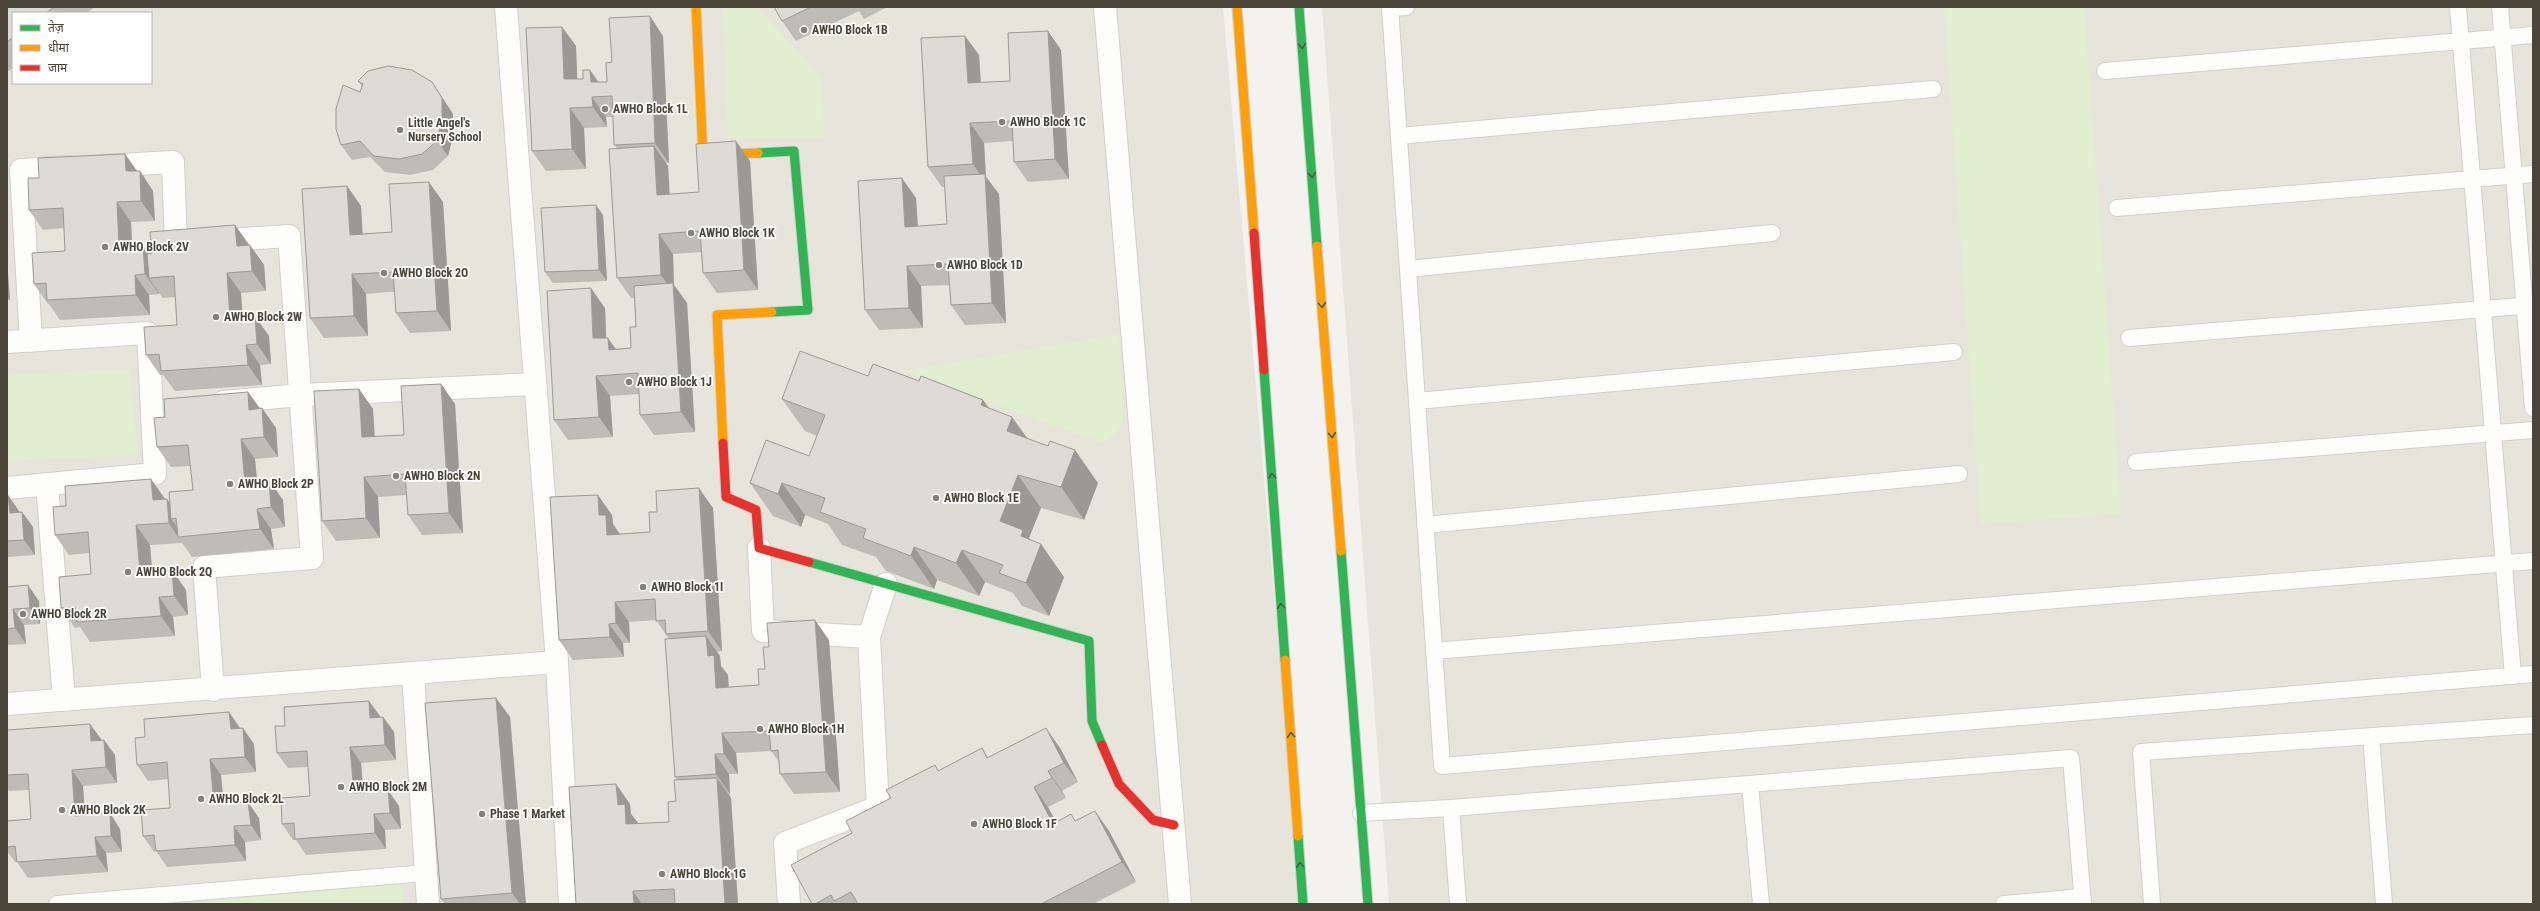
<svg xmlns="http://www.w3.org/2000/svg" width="2540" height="911" font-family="'Roboto Condensed','Noto Sans Devanagari',sans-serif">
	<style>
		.residential { fill: #e7e4dc; fill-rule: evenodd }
		.green { fill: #e1eecf }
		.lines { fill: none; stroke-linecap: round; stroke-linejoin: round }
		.lane-casing { stroke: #d2d0cb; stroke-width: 18 }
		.street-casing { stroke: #d2d0cb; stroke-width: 24 }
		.fast-casing { stroke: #d3cfc5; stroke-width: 11 }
		.slow-casing { stroke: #d3cfc5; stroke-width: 11 }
		.jam-casing { stroke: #d3cfc5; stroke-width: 11 }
		.lane { stroke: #fdfdfc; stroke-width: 16 }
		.street { stroke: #fdfdfc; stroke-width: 22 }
		.fast { stroke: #30b455; stroke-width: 9 }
		.slow { stroke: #ff9f0a; stroke-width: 9 }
		.jam { stroke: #e5322d; stroke-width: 9 }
		.wall { fill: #bfbcb8 }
		.shaded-wall { fill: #9b9996 }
		.building { fill: #dedbd6; stroke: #9b9996 }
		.oneway { stroke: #446040 }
		.poi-dot { fill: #868178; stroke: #fff; stroke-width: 1.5 }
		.labels { text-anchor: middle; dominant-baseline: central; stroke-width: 3.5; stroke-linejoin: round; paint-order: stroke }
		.poi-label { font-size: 12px; font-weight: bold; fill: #4b4439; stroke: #fff; text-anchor: start }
	</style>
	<rect width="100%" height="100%" fill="#f4f2ee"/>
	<!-- residential -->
	<path class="residential" d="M7,7H1223L1301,904H7ZM13,13H151V83H13Z
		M1322,7H2533V904H1389Z"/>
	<!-- green -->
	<path class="green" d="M723,7H757L821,77L825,138L728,139Z
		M1944,7H2084L2121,514L1981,524Z
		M1119,334L1124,419L1117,433L1102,443L903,371Z
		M129,369L138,455L7,461V375Z
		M401,883L404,904H182Z"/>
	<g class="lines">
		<!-- lane casing -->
		<g class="lane-casing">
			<path id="lane" d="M1390,7L1442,766L2533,674
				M2458,7L2513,676
				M2500,7L2533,408
				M1390,8L1406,7
				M2105,71L2533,35
				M1399,136L1933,89
				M2117,208L2533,174
				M1408,269L1772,233
				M2129,338L2533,305
				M1417,401L1954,352
				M2136,462L2533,430
				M1425,525L1959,474
				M1434,651L2533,561
				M2371,736L2384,904
				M1750,785L1761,904
				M1451,808L1458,904
				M1361,813L1451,808L2071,758L2083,904
				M57,904L425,873
				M2004,904L2082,897
				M2152,904L2141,752L2533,725"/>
		</g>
		<!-- street casing -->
		<g class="street-casing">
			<path id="street" d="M506,7L557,662L570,904
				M1105,7L1180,904
				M101,166L173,162L176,243L289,236L312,558L204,567L213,690
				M31,341L21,170L69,167
				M7,342L148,333L155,474L7,488
				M223,402L300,395L535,384
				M47,484L64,700
				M759,548L763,631L869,637
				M413,673L428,904
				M7,704L557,662
				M789,904L785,843L878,807L869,637L886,584"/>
		</g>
		<!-- fast casing -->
		<g class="fast-casing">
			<path id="fast" d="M1299,7L1317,246
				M758,153L794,151L808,310L772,312
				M1264,370L1285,660
				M1341,551L1368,904
				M809,562L1089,641L1092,721L1102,745
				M1298,836L1303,904"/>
		</g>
		<!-- slow casing -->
		<g class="slow-casing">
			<path id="slow" d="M696,7L703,155L758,153
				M1237,7L1254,233
				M1317,246L1341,551
				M723,443L717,315L772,312
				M1285,660L1298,836"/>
		</g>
		<!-- jam casing -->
		<g class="jam-casing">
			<path id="jam" d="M1254,233L1264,370
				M723,443L726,497L756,510L759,548L809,562
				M1102,745L1119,784L1153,820L1174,825"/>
		</g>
		<!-- lane -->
		<use href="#lane" class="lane"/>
		<!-- street -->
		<use href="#street" class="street"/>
		<!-- fast -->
		<use href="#fast" class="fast"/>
		<!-- slow -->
		<use href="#slow" class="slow"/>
		<!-- jam -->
		<use href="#jam" class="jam"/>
	</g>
	<!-- wall -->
	<path class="wall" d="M7,7H95L87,13H13V68L7,72Z
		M774,7H887L864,19L859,11L796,41L782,21Z
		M562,27L576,46L577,79L599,82H607L612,62L663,36L669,163H666L668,166L669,194L699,192L750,161L758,290L717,293L703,273L701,252L673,254L674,285L687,303L695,432L654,435L640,415L639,394L610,396L613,437L568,440L554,420L605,308L606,338L616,349L631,348L636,327L634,298H631L617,278V148L614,145L613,117H606L607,127L584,128L586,169L546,171L532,151Z
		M1048,31L1061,50L1069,179L1028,182L1014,162L1013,141L984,143L986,177L999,194L1006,323L965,325L951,305L950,285L921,286L923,328L879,330L865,310L916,198L918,226L947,224L945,187H942L928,167L965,36L979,55L981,83L1010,81Z
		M358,81L432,82L453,114V136L448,156L433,170L410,175L385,172L370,157L352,160L341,145L362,87Z
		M125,154L137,171H140L153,191L155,221L131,222L132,246L143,245L150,254L152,253L235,225L264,265L266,291L241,293L242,317L269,336L271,364L260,365L262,385L175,391L163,375H160L146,355L177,325L175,297L163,298L159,293V294L149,295L150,315L60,320L49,304H48L34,284L65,251L64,228L43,230L29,210L39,178Z
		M347,186L361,206L362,234L392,232L443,202L451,331L410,333L396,313L395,292H387L366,294L368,336L324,338L310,318Z
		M603,215L607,281L553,283L545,272Z
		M7,273L8,274L10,300H7Z
		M868,376L919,381L983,400L989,408L1028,438L1098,483L1084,520L1041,508L1029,538L1064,577L1049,616L1022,606L1013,593L985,582L979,596L937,580L934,589L886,571L876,557L842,545L828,524L805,515L801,527L773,516L750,483L809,456L817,436L805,431L782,399Z
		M441,384L455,404L463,533L422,535L408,515L407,495L378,497L380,538L336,541L322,521L359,389L373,409L374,437L404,435Z
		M248,392L260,409L262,408L276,428L278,457L255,459L257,481L283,500L285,527L271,529L274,549L192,557L182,543L150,545L152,571L186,590L188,615L173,617L175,636L90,642L80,627L75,628L61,608L91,574L89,553L69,555L55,535L66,506L151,479L165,499H167L170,504L193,490L190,466L171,467L157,447L165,417Z
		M7,495L19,511L20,512H22L33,527L35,555L7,557Z
		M713,508L722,651L717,652L720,656L721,666L728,675V687L759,685L765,669L769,647L829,640L840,792L794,794L780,774L779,762L771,751L736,753L738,774H729L730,794H729L731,798L738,904H576L630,804L631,814L638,824L669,822L676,801L677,780L675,777L669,639L656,620L629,622L630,643H623L624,657L573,660L559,640L612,515L613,524L620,534L650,532Z
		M7,587L39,601L40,624L24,625L26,644L7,645Z
		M496,698L510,717L526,904H445L441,899Z
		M229,712L240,729L254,744L256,772L221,775L224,804L259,818L261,840L245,842L246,861L167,867L156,851L154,852L143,836L170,808L168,779L148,781L137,765L145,737Z
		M380,716V717H383L394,732L396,760L361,763L363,792L399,806L401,829L385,830L386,849L306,855L296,840H293L282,824L310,796L308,767L288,768L277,753Z
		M90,724L101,740H104L115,755L117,783L83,786L85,815L120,829L122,852L106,853L108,872L28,878L17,862H15L7,851V821L31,819L29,790L9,791L7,788V730Z
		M982,748L988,757L1060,748L1078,782L1062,791L1066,798L1048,807L1056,822L1075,821L1109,831L1136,882L1093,904H812L852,833L891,798L935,765L938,771Z"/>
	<!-- shaded-wall -->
	<path class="shaded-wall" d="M650,16L663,36L669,163L655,143Z
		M562,27L576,46L578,99L564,79Z
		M1048,31L1061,50L1069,179L1055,159Z
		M965,36L979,55L982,103L968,83Z
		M590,70L604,90L591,82Z
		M432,82L453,114V136L448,156L437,141Z
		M592,97L606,117L607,127L593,107Z
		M570,108L584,128L586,169L572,149Z
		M970,123L984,143L986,177L999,194L1006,323L992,303L985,182L973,164Z
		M736,141L750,161L758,290L744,270Z
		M654,146L668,166L671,215L657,195Z
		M125,154L139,174L126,171Z
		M140,171L153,191L155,221L141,201Z
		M902,178L916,198L919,247L905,227Z
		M429,182L443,202L451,331L437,311Z
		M347,186L361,206L364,255L350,235Z
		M117,202L131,222L133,266L119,246Z
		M596,205L603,215L607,281L599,270Z
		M235,225L249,245L237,246Z
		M659,234L673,254L674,285L687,303L695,432L681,412L674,294L661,275Z
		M143,245L157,265L149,278L159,293V294L145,274Z
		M250,245L264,265L266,291L252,271Z
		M907,266L921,286L923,328L909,308Z
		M7,273L8,274L10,300L7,296Z
		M227,273L241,293L244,338L230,318Z
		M352,274L366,294L368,336L354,316Z
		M135,275L149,295L150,315L136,295Z
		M591,288L605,308L607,358L593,338Z
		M255,316L269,336L271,364L257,344Z
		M608,338L622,358L609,350Z
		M246,345L260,365L262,385L248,365Z
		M596,376L610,396L613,437L599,417Z
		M441,384L455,404L463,533L449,513Z
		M359,389L373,409L376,457L362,437Z
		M248,392L262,411L249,410Z
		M983,400L1006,432L981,405Z
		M262,408L276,428L278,457L264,437Z
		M1012,417L1035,449L1007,431Z
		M241,439L255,459L259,502L245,483Z
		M1075,450L1098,483L1084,520L1061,487Z
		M1018,475L1041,508L1029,538L1038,551L1041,544L1064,577L1049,616L1026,583L1000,521Z
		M364,477L378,497L380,538L366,518Z
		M151,479L165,499L153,500Z
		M269,480L283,500L285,527L271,507Z
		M782,483L805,515L801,527L778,494Z
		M699,488L713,508L722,651L708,631Z
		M8,495L19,511L21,528L10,513Z
		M598,495L612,515L613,524L620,535H607L599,515Z
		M167,499L181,519L176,518L171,519L182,533L178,537L169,523Z
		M257,509L271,529L274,549L260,529Z
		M22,512L33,527L35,555L24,540Z
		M136,525L150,545L154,592L140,572Z
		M914,547L937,580L934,589L911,556Z
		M962,550L985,582L979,596L956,563Z
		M172,570L186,590L188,615L174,596Z
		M28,585L39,601L40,624L30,608Z
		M159,597L173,617L175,636L161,616Z
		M615,602L629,622L630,643L616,623Z
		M13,609L24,625L26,644L15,628Z
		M815,620L829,640L840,792L826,772Z
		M609,624L623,643L624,657L610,637Z
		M706,636L720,656L721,666L728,675L730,708L716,688L708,656Z
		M496,698L510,717L526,904H520L512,893Z
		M369,701L380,716L381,733L370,718Z
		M229,712L240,728L242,745L231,729Z
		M383,717L394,732L396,760L385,745Z
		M90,724L101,739L102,756L91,741Z
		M243,728L254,744L256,772L245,757Z
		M1046,728L1060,748L1078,782L1064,763Z
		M722,733L736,753L738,774L724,754Z
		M104,740L115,755L117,783L106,767Z
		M350,747L361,763L365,808L354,793Z
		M715,754L729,774L730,794L716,774Z
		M210,759L221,775L225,820L214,804Z
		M72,770L83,786L86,831L75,816Z
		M1048,771L1062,791L1066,798L1052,778Z
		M717,778L731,798L738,904H725Z
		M616,784L630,804L631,814L639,824H626L618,805Z
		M1034,787L1048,807L1067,843L1053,824Z
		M388,790L399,806L401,829L390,813Z
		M248,802L259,818L261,840L251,825Z
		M1095,811L1109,831L1136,882L1122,862Z
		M110,813L120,829L122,852L111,836Z
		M374,814L385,830L386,849L375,833Z
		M234,826L245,842L246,861L235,845Z
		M95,837L106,853L108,872L97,856Z
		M633,891L642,904H634Z"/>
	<!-- building -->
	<path class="building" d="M7,7H54L46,13H13V37L7,42Z
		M774,7H811L782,21Z
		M650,16L655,143L614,145L612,96L592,97L593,107L570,108L572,149L532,151L526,28L562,27L564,79H583V70H590L591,82H607L606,63L612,62L609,18Z
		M1048,31L1055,159L1014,162L1012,121L970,123L973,164L928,167L921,38L965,36L968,83L1010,81L1008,33Z
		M388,66L412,70L432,82L442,98V120L437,141L422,154L399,159L374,156L360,141L341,145L336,129V109L343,85L360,92L363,84L358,81L368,71Z
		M736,141L744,270L703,273L700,231L659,234L661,275L617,278L609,149L654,146L657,195L699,192L696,144Z
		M125,154L126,171H140L141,201L117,202L119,246L143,245L145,274L135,275L136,295L47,300L46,283L34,284L32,253L65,251L63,208L29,210L28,178H39L38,158Z
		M985,174L992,303L951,305L948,264L907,266L909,308L865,310L858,181L902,178L905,227L947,224L944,176Z
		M429,182L437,311L396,313L393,272L374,273L352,274L354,316L310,318L302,189L347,186L350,235L392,232L389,184Z
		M596,205L599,270L545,272L541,208Z
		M235,225L237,246L250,245L252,271L227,273L230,318L255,316L257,344L246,345L248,365L161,371L159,354L146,355L144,327L177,325L174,276L149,278L147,254L152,253L150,232Z
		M673,283L681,412L640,415L638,373L596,376L599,417L554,420L547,291L591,288L593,338H608L609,350L631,348L630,327H636L634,286Z
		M800,351L868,376L873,364L919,381L921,376L983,400L981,405L1012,417L1007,431L1048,446L1050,441L1075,450L1061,487L1018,475L1000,521L1023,530L1021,536L1041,544L1026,583L999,573L1003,565L962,550L956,563L914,547L911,556L863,538L866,529L820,512L825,498L782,483L778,494L750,483L766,440L809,456L825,415L782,399Z
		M441,384L449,513L408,515L405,474L364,477L366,518L322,521L314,391L359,389L362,437L404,435L401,386Z
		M248,392L249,410L262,408L264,437L241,439L245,483L269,480L271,507L257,509L260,529L178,537L176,518L171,519L169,492L193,490L188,445L157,447L154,418L165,417L164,399Z
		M151,479L153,500L167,499L169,523L136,525L140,572L172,570L174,596L159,597L161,616L77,622L75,607L61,608L59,577L91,574L88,532L55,535L53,507L66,506L65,486Z
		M699,488L708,631L666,634L665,620L656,621L655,599L615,602L616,623L609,624L610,637L559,640L550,497L598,495L599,515H606L607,535L650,532L649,512H657L656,491Z
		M7,495H8L10,513L22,512L24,540L7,541Z
		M28,585L30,608L13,609L15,628L7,629V587Z
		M815,620L826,772L780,774L778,750L771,751L769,731L722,733L724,754H715L716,774L675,777L665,639L706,636L708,656L714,655L716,688L759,685L758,669H765L763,647H769L767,623Z
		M496,698L512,893L441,899L425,703Z
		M369,701L370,718L383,717L385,745L350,747L354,793L388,790L390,813L374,814L375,833L295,839L294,823L282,824L281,798L310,796L307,751L277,753L275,726H285L284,707Z
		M229,712L231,729L243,728L245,757L210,759L214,804L248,802L251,825L234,826L235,845L156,851L154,835L143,836L141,810L170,808L167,762L137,765L135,738L145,737L144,719Z
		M90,724L91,741L104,740L106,767L72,770L75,816L110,813L111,836L95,837L97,856L17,862L15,846L7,847V821L31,819L28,774L7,775V730Z
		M1046,728L1064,763L1048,771L1052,778L1034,787L1053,824L1071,814L1075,821L1095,811L1122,862L1041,904H858L851,892L834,901L831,895L815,904H812L791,865L852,833L846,821L891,798L886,790L935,765L938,771L982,748L987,758Z
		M717,778L725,904H675L674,889L633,891L634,904H576L569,787L616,784L618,805L625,804L626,824L669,822L668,802L676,801L674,780Z"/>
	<!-- one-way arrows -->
	<defs><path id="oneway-chevron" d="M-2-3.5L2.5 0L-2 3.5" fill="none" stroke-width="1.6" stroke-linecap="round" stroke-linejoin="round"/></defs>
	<g class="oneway">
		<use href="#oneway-chevron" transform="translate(1302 46) rotate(85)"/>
		<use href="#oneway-chevron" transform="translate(1312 175) rotate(86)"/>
		<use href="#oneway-chevron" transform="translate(1322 305) rotate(86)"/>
		<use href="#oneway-chevron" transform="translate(1332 435) rotate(86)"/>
		<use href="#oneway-chevron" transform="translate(1272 476) rotate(-94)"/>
		<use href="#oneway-chevron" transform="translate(1281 606) rotate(-94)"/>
		<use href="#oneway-chevron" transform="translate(1291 735) rotate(-94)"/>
		<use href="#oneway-chevron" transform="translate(1300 865) rotate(-94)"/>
	</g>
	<!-- markers -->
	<g class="poi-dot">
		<circle cx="804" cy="30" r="4"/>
		<circle cx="605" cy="109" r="4"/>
		<circle cx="1002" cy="122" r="4"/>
		<circle cx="400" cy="130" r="4"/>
		<circle cx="691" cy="233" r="4"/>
		<circle cx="105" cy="247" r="4"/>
		<circle cx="939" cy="265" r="4"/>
		<circle cx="384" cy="273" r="4"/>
		<circle cx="216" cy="317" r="4"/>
		<circle cx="629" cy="382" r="4"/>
		<circle cx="396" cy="476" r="4"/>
		<circle cx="230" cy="484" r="4"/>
		<circle cx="936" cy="498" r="4"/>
		<circle cx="128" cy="572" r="4"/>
		<circle cx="643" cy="587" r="4"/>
		<circle cx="23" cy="614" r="4"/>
		<circle cx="760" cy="729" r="4"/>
		<circle cx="341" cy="787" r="4"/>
		<circle cx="201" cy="799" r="4"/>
		<circle cx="62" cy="810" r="4"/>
		<circle cx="482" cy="814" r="4"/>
		<circle cx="974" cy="824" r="4"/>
		<circle cx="662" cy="874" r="4"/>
	</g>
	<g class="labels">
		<!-- poi labels -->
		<g class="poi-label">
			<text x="812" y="30">AWHO Block 1B</text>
			<text x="613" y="109">AWHO Block 1L</text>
			<text x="1010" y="122">AWHO Block 1C</text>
			<text x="408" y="123">Little Angel's<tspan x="408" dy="14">Nursery School</tspan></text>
			<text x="699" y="233">AWHO Block 1K</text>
			<text x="113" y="247">AWHO Block 2V</text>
			<text x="947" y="265">AWHO Block 1D</text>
			<text x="392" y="273">AWHO Block 2O</text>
			<text x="224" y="317">AWHO Block 2W</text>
			<text x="637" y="382">AWHO Block 1J</text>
			<text x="404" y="476">AWHO Block 2N</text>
			<text x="238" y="484">AWHO Block 2P</text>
			<text x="944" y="498">AWHO Block 1E</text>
			<text x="136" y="572">AWHO Block 2Q</text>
			<text x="651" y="587">AWHO Block 1I</text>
			<text x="31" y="614">AWHO Block 2R</text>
			<text x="768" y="729">AWHO Block 1H</text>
			<text x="349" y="787">AWHO Block 2M</text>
			<text x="209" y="799">AWHO Block 2L</text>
			<text x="70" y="810">AWHO Block 2K</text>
			<text x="490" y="814">Phase 1 Market</text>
			<text x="982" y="824">AWHO Block 1F</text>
			<text x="670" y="874">AWHO Block 1G</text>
		</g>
	</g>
	<!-- border -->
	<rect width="2540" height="911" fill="none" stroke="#4b4439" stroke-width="16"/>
	<!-- legend -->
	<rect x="12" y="12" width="140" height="72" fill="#ffffff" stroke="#b7b4b0"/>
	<rect x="20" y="25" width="20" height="6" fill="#30b455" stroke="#b7b4b0"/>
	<text x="48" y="32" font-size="12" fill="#4b4439">तेज़</text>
	<rect x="20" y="45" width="20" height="6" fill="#ff9f0a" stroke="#b7b4b0"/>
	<text x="48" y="52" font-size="12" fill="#4b4439">धीमा</text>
	<rect x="20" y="65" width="20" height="6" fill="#e5322d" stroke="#b7b4b0"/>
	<text x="48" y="72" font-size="12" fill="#4b4439">जाम</text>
</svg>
